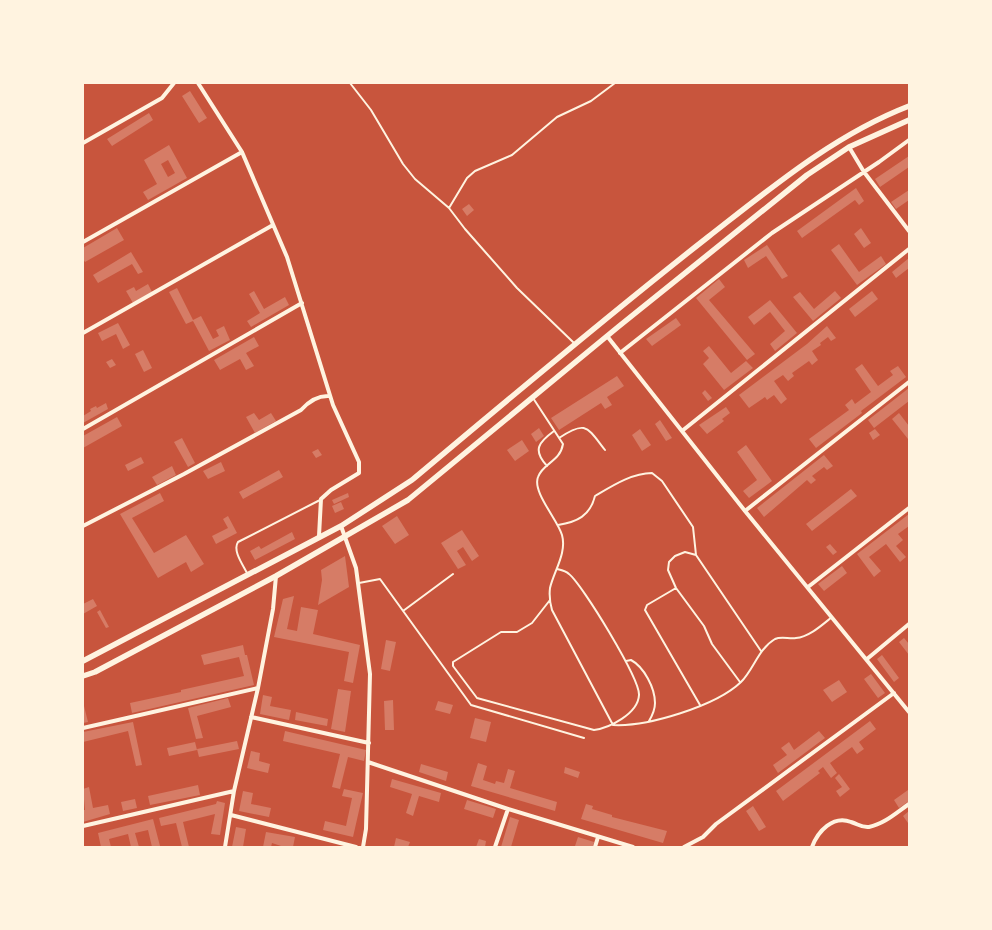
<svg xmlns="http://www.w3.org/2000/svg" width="992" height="930" font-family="'Open Sans',sans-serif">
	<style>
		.building { fill: #d67c66; fill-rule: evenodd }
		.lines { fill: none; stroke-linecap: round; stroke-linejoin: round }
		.service { stroke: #fff3e0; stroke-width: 2 }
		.minor { stroke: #fff3e0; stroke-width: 4 }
		.secondary { stroke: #fff3e0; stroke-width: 5.5 }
	</style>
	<rect width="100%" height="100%" fill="#c8553d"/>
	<!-- building -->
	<path class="building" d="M190,91L207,118L199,123L182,96Z
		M149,113L153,120L112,146L107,139Z
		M169,145L187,178L148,200L143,192L157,184L144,160ZM168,160L175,173L168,177L161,164Z
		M909,156V167L880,187L875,179Z
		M856,188L864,201L859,205L855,200L802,238L797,231Z
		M909,190V200L896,209L891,202Z
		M469,204L474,210L467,216L462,209Z
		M117,228L124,240L85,262L83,259V248Z
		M861,228L871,243L864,248L854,234Z
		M839,244L859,272L881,256L886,264L857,285L831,250Z
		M767,245L788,276L782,279L766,256L748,268L744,260Z
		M131,252L143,272L138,274L132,264L98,283L93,275Z
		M909,258V268L896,278L892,272Z
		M719,279L725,287L709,300L755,354L747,360L696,298Z
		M148,284L152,292L133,303L126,291L134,287L136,291Z
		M177,288L193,320L201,316L213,339L219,336L216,330L224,326L230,340L209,351L193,321L186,324L169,292Z
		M254,291L264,309L285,297L289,305L251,327L247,321L260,313L249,294Z
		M835,291L841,298L813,321L793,297L800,292L814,309Z
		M872,291L878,299L855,317L849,309Z
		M770,300L797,333L775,351L770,344L785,331L770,312L754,325L748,317Z
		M676,318L681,325L652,346L646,339Z
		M118,323L130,345L123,349L116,334L102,341L98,333Z
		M827,326L836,338L831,341L828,337L820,343L821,345L812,351L818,360L812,365L809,361L792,373L794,376L788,381L783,375L774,381L787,399L781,404L774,395L767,400L765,397L749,408L739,395L807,344Z
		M254,337L259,346L246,353L254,366L246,370L240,359L220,370L214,360Z
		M709,346L731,373L746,361L753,368L724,390L703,364L709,358L703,351Z
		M143,350L152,368L144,372L135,354Z
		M112,359L116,365L110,368L106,362Z
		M862,364L878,386L893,375L890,371L898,366L906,377L861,411L862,413L816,448L809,439L849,410L845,405L852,399L855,404L871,392L855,369Z
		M617,376L624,386L607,397L612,405L605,409L601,403L559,430L551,418Z
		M909,388V401L874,428L868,420Z
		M705,390L712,398L708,401L702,393Z
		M106,403L108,409L83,423V416L91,411L90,409L96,406L97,408Z
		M726,407L730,413L722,419L724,421L707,434L699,425Z
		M254,413L259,420L271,413L276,421L255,433L246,417Z
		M899,413L909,426L908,439L892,419Z
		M117,417L122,426L83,448V436Z
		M660,420L672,438L666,441L655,424Z
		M539,428L544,436L536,442L531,434Z
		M640,429L651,445L642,451L632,435Z
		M875,429L880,435L873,440L869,433Z
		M182,438L195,463L188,467L174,442Z
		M522,440L529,451L515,461L507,450Z
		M746,445L772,481L749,498L743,491L757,480L737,452Z
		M318,449L322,455L316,458L312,452Z
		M824,455L833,466L827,470L824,467L812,476L816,480L811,484L807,480L764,517L757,508Z
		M141,457L144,463L128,471L125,465Z
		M221,462L225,471L208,479L203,471Z
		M172,466L176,475L157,485L152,477Z
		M279,470L283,477L243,499L239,492Z
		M851,489L857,496L812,531L806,524Z
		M160,493L164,501L132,518L154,553L186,535L204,564L191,572L186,562L158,578L120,514Z
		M348,493L349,497L334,504L332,500Z
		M341,502L344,509L335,513L332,506Z
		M909,514V526L898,534L903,540L896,546L906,557L900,562L886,544L869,557L881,571L874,577L857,554Z
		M228,516L237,533L216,544L212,536L228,528L223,519Z
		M397,516L409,535L395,544L382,526Z
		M462,530L479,556L472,561L463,547L457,551L466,565L458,569L441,543Z
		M292,532L295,539L255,560L250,551L259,546L261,549Z
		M830,544L837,552L833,555L826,547Z
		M345,556L349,587L318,605L322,580L321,570Z
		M842,566L847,573L824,591L818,584Z
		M294,596L287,629L297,631L301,607L318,610L313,634L360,645L353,683L344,681L349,652L274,637L283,599Z
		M93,599L97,606L83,614V604Z
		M100,610L109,627L106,628L97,612Z
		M904,638L909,644V655L899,642Z
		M386,640L396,642L390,671L381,669Z
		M243,645L245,655H247L254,685L132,713L130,703L181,692V690L244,676L239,657L204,665L201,655Z
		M882,655L899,678L894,682L877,659Z
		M871,674L885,693L878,698L864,679Z
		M839,680L847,692L832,702L823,690Z
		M338,689L351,691L345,732L331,729Z
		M263,695L272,697L270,706L291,710L289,720L260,714Z
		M228,698L231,707L197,716L203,738L196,739L188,708Z
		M393,700L394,730H385L384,701Z
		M438,701L453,705L450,714L435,710Z
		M83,702L88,722L83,723Z
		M296,712L328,719L327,726L295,720Z
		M475,718L491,722L486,742L470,738Z
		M870,721L876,729L859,742L864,749L857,754L852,747L830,763L837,773L831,778L823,767L818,771L820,773L783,801L776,791Z
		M133,722L142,765L136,766L128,731L83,742V732Z
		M285,731L366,750L364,761L348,757L340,789L332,787L340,754L283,741Z
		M819,731L825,738L778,773L773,765L787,755L781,748L789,742L794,750Z
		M237,741L239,749L199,757L197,749Z
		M195,742L197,750L169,756L167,748Z
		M251,751L260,753L259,761L270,764L268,773L247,768Z
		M478,763L487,766L483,780L495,784L496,781L504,783L508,769L515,771L510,788L557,802L555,811L471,786Z
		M421,764L448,772L446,781L419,772Z
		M565,767L580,772L578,778L564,773Z
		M839,774L850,789L840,797L836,791L842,787L835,778Z
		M392,779L441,793L439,802L419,796L413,816L406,813L412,794L390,787Z
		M198,785L200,795L150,805L148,796Z
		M89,787L93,808L108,805L110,814L83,822V810H85L83,789Z
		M344,789L363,793L353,837L323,830L325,821L346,826L352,798L342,796Z
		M908,790L909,801L899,808L894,800Z
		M243,791L253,793L251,804L271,808L269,817L239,811Z
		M135,799L137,808L123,811L121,802Z
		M467,800L496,809L493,818L464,809Z
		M217,801L225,803L220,835L211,834L215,814L183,822L189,847H182L176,823L161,826L159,818L216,804Z
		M586,804L593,806L592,809L612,815V817L667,831L663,843L581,819Z
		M753,806L766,827L759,831L746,811Z
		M909,811V822L908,823L903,816Z
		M510,817L519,820L511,847H501Z
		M153,819L160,846L152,847L148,830L135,833L139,847H131L128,834L109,839L111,847H101L98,833Z
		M236,827L246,829L243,847H232Z
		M266,832L295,837L293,847H284L272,843L271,847H263Z
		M578,837L594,842L593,847L575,846Z
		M396,838L410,842L408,847H394Z
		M479,839L486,841L485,847H476Z"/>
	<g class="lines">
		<!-- service -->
		<path class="service" d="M350,83L371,110L403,164L415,179L449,208L465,229L517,288L574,343
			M449,208L467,178L475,171L512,155L557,117L591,101L615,83
			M533,398L563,444C560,462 543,463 538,477C532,492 558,520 562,535C567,553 554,571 550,588C549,596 550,603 552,610L613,725C647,727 716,706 741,682C754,669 758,649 775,639C781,636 789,639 796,638C809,637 822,625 832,617
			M559,438C586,420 587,427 605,450
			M547,466C532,450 539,442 554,431
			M558,525C577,522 590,516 595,496C612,486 632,473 652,473L662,481L693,527L696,555
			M248,575C244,566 232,551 238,542L320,500
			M359,583L380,579L471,705L584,738
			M676,588L647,605L645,610L700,705
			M550,600L532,623L517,632H501L453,662V666L477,698L594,730C609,728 638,714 639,695C640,679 582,584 569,574C566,571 561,570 557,569
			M403,611L453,574
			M626,661L631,660C644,667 655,688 655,703C655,710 652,716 649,721
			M740,682L712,644L704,626L676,588L668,570L669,562L675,556L685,552L696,555L761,651"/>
		<!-- minor -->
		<path class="minor" d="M198,83L242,152L287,257L333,405L359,462V473L331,490L321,499L319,536
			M83,143L162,98L174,83
			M849,147L864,172L909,231
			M83,242L242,152
			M83,333L273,225
			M607,336L745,511
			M620,353L772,233L879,162L909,140
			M909,382L745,511L909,712
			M83,429L302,303
			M682,431L909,249
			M83,526L184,474L301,410C309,401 318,395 330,396
			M341,526L356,568L370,674L366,829L363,847
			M808,587L909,508
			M867,659L909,624
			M251,717L369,743
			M83,728L258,688
			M368,762L508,809
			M231,815L356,847
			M83,826L234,791
			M225,847L234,791L258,688L273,609L276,576
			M495,847L508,809L633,847
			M595,847L598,837
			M684,847L703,837L716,824L894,693
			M812,847C818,831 833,815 851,822C858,824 862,828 869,827C884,824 896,813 909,804"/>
		<!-- secondary -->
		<path class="secondary" d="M83,661L341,526L412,480C510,398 607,316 708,237C771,188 834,135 909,106
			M83,676L95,672L276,576L408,500L618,327L807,175L849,147L909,120"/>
	</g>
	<!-- border -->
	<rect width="992" height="930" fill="none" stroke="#fff3e0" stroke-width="168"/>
</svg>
